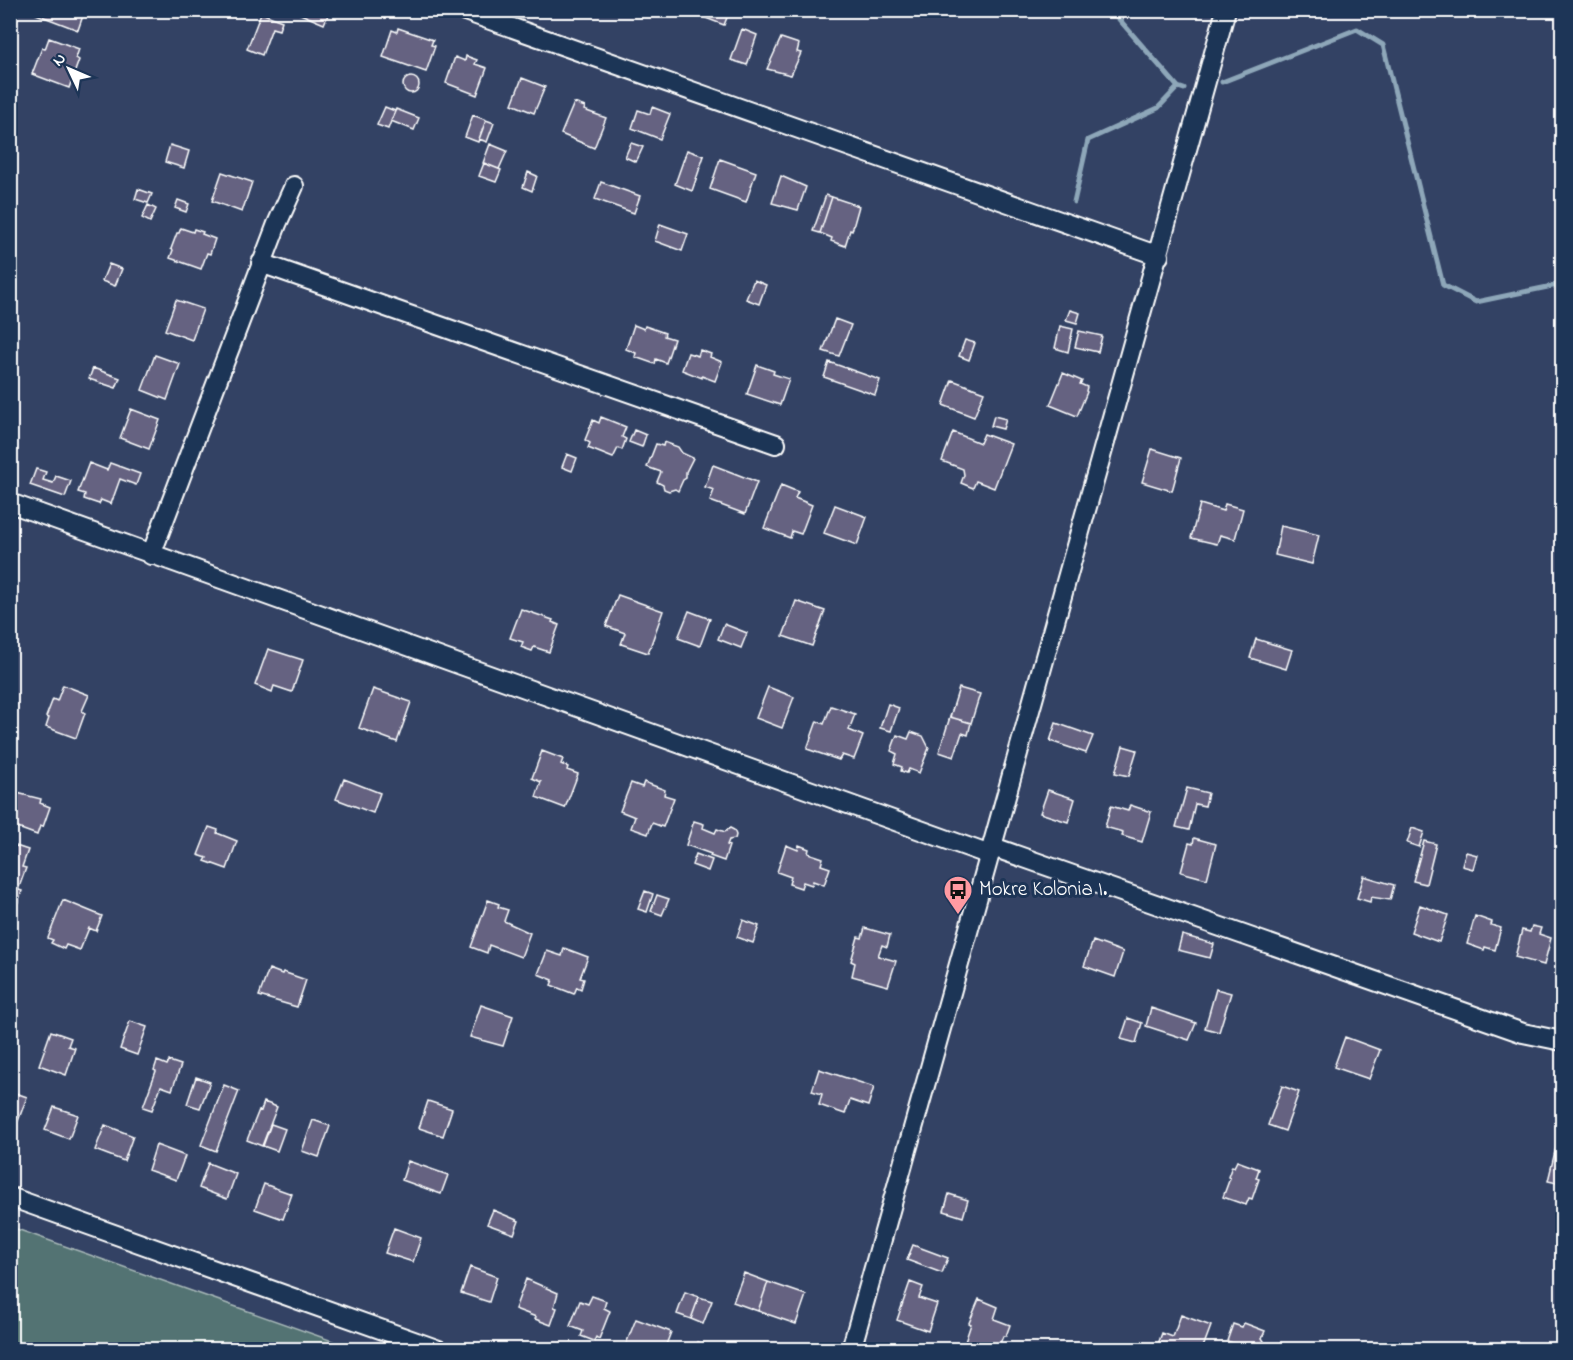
<svg xmlns="http://www.w3.org/2000/svg" width="1573" height="1360" font-family="'Indie Flower',sans-serif">
	<style>
		.green { fill: #537373; stroke: #a9b9b9; stroke-width: 1.5 }
		.lines { fill: none; stroke-linecap: round; stroke-linejoin: round }
		.stream { stroke: #8ea7b9; stroke-width: 5 }
		.building { fill: #656281; stroke: #fff; stroke-width: 1.5 }
		.minor-casing { stroke: #fff; stroke-width: 22 }
		.minor { stroke: #1d3557; stroke-width: 18 }
		.labels { text-anchor: middle; dominant-baseline: central; stroke-width: 6; stroke-linejoin: round; paint-order: stroke }
		.poi-label { font-size: 21px; fill: #fff; stroke: #1d3557; text-anchor: start }
	</style>
	<rect width="100%" height="100%" fill="#334264"/>
	<filter id="ink" filterUnits="userSpaceOnUse"><feTurbulence type="fractalNoise" baseFrequency=".0167" numOctaves="2"/><feDisplacementMap in="SourceGraphic" scale="12" xChannelSelector="R" yChannelSelector="G"/><feConvolveMatrix kernelMatrix="1 2 1 2 8 2 1 2 1" color-interpolation-filters="sRGB"/></filter>
	<g filter="url(#ink)">
		<!-- green -->
		<path class="green" d="M11,1227L355,1349H11Z"/>
		<g class="lines">
			<!-- stream -->
			<path class="stream" d="M1111,10L1178,87
				M1222,82L1357,29L1383,45L1443,285L1476,302L1562,284
				M1074,202L1088,140L1158,108L1178,87L1184,89"/>
		</g>
		<!-- building -->
		<path class="building" d="M37,10H85L78,30L36,14Z
			M291,10H330L324,24Z
			M699,10H730L724,25L698,15Z
			M261,13L282,21L279,30L272,28L262,55L247,49Z
			M398,28L433,40L431,45L435,46L426,72L383,57L392,30L397,32Z
			M742,29L757,35L747,65L731,60Z
			M49,38L79,49L76,58L79,60L69,88L32,74L42,48L45,49Z
			M781,38L799,44L797,52L801,53L791,75L767,69Z
			M466,56L477,60L475,64L487,68L477,95L446,83L455,57L465,61Z
			M403 85a8 8 0 1 1 16 0a8 8 0 1 1-16 0Z
			M522,78L545,87L534,113L512,104Z
			M574,103L585,107L584,110L606,118L594,148L561,134Z
			M385,107L395,111L388,129L377,125Z
			M652,107L670,114L660,139L632,128L638,110L650,114Z
			M396,109L419,118L414,130L391,121Z
			M473,115L486,120L478,142L465,137Z
			M486,120L494,123L487,142L479,139Z
			M631,143L643,147L636,162L625,157Z
			M490,144L507,151L499,169L483,163Z
			M170,145L189,151L184,168L165,162Z
			M687,150L704,156L692,191L675,184Z
			M720,159L756,172L746,202L710,189Z
			M484,163L501,170L496,182L479,176Z
			M222,172L252,182L242,212L212,201Z
			M528,172L537,176L532,191L523,187Z
			M781,176L806,187L798,210L772,203Z
			M601,182L640,196L634,213L595,199Z
			M138,189L152,194L148,203L135,199Z
			M826,195L832,197L820,233L813,231Z
			M832,197L859,206L852,231L850,230L845,246L831,241L832,238L820,233Z
			M178,200L189,204L186,212L175,208Z
			M148,205L156,209L150,222L142,218Z
			M660,224L688,234L682,251L655,241Z
			M181,228L193,232L194,229L203,232L202,234L215,239L210,254L207,253L201,269L170,258L173,250L171,249L177,233H179Z
			M109,264L122,269L115,286L102,281Z
			M754,280L766,285L759,304L746,299Z
			M176,300L203,309L192,340L165,330Z
			M1070,310L1080,313L1077,323L1066,320Z
			M835,319L851,325L839,356L823,351Z
			M634,325L644,329L645,326L665,333L664,336L674,339L666,363L656,359L655,364L635,357L636,353L626,349Z
			M1060,326L1073,329L1068,352L1055,348Z
			M1079,331L1102,336L1098,352L1075,347Z
			M965,340L975,343L969,360L959,356Z
			M700,350L711,354L710,357L722,362L715,381L702,376V378L682,370L688,353L698,356Z
			M155,355L180,364L167,400L142,390Z
			M829,362L880,380L875,395L824,377Z
			M757,365L774,371L773,374L789,379L780,405L747,394Z
			M93,368L120,378L116,388L89,379Z
			M1063,373L1082,381L1080,384L1087,387L1086,391L1087,392L1077,416L1050,405Z
			M952,380L984,392L974,417L943,405Z
			M131,409L160,420L149,449L120,438Z
			M994,416L1006,419L1003,429L991,426Z
			M601,417L626,427L622,437L626,439L622,450L618,448L613,458L588,448L590,443L585,440L593,420L599,423Z
			M634,430L646,435L642,447L629,442Z
			M953,432L980,443L984,434L1011,444L994,488L976,481L973,488L961,483L964,475L963,469L942,461Z
			M664,442L678,447L682,453L693,458L686,472V478L683,480L678,491L675,489L669,491L664,489L663,485L657,482L661,472L647,467L656,444L663,446Z
			M1152,449L1181,458L1172,491L1142,482Z
			M567,454L577,458L572,471L562,467Z
			M89,463L107,470L110,463L140,474L136,485L120,479L111,504L101,500L99,504L84,499L85,494L78,492Z
			M713,465L757,482L745,514L710,501L714,490L705,487Z
			M36,469L46,472L43,480L53,483L56,476L71,481L65,497L30,485Z
			M781,485L798,492L795,498L812,505L801,534L792,531L790,538L764,528Z
			M1200,504L1223,511L1225,504L1243,509L1235,539L1220,535L1217,544L1191,538Z
			M835,505L867,517L857,545L824,533Z
			M1281,526L1319,535L1312,564L1275,555Z
			M618,595L663,611L648,653L621,644L625,633L606,626Z
			M796,601L825,611L812,646L783,636Z
			M521,609L553,620L552,622L559,625L549,652L534,647L532,651L521,647L523,642L510,638Z
			M689,611L710,619L700,646L678,638Z
			M724,624L747,633L741,648L718,639Z
			M1256,639L1292,650L1286,669L1250,658Z
			M268,649L303,660L292,692L274,686L272,692L255,685Z
			M63,685L89,695L82,711L85,713L76,738L46,727L49,718L46,717L53,699L57,701Z
			M768,687L794,697L782,728L756,718Z
			M959,688L980,694L971,723L950,717Z
			M373,689L411,702L397,742L359,728Z
			M888,704L899,708L891,731L880,728Z
			M831,706L855,714L849,730L863,736L854,759L842,755L839,760L807,749L817,721L824,724Z
			M950,717L971,723L968,735L962,733L954,757L939,752Z
			M1056,723L1093,736L1086,753L1050,741Z
			M911,732L923,736L929,748L919,773L909,769L907,773L901,771L902,767L894,764L897,754L891,751L897,735L908,739Z
			M1123,746L1137,750L1129,776L1115,773Z
			M542,751L563,759L561,764L568,767L567,770L578,774L565,808L536,797L541,782L532,778Z
			M344,779L380,793L373,813L336,799Z
			M644,782L665,790L664,795L674,798L663,827L652,823L648,834L631,828L635,817L620,811L631,783L642,787Z
			M1187,788L1208,793L1205,806L1195,804L1189,830L1176,827Z
			M1048,790L1075,799L1068,822L1040,813Z
			M17,793L41,799L40,803L50,807L43,827L40,826L37,835L10,825L13,816L10,815V811Z
			M1130,805L1151,812L1142,842L1122,836L1123,832L1105,827L1111,806L1128,811Z
			M694,821L704,824L703,828L715,833L717,829L725,832L730,828L734,830L736,835L735,839L729,840L727,845L729,846L724,861L710,856L711,854L686,845Z
			M209,827L218,830L217,833L237,841L227,869L205,861L207,858L198,855Z
			M1412,828L1424,832L1419,847L1407,843Z
			M1194,838L1216,844L1207,879L1181,872L1189,843L1193,844Z
			M1424,841L1436,844L1426,884L1413,881Z
			M10,844L28,850L22,867L26,868L18,890L10,887Z
			M786,845L798,850L799,845L809,849L808,853L823,858L821,865L830,868L824,885L813,881L812,885L803,882L801,888L789,884L791,877L777,872Z
			M1466,852L1477,855L1473,869L1462,866Z
			M696,854L712,860L708,871L692,865Z
			M1364,876L1394,885L1390,900L1371,897L1370,902L1357,898Z
			M10,887L22,891L15,910L10,908Z
			M645,891L653,894L647,912L638,909Z
			M657,895L669,899L662,915L651,911Z
			M63,900L102,916L96,931L89,928L80,950L66,945L64,949L51,943L53,940L48,938Z
			M488,900L499,904L498,907L508,910L504,921L530,933L521,957L489,945L487,953L471,947Z
			M1420,905L1448,915L1439,942L1411,932Z
			M1475,916L1492,922L1491,925L1501,928L1495,950L1485,947L1484,950L1467,944Z
			M743,920L759,926L753,943L737,937Z
			M1532,926L1541,928L1539,934L1551,938L1544,965L1515,957L1522,930L1530,932Z
			M865,928L890,935L887,947L882,945L878,956L896,961L888,986L852,976L855,963L851,961L858,937L862,938Z
			M1182,935L1214,944L1210,958L1178,950Z
			M1093,941L1123,952L1115,977L1084,966Z
			M564,948L588,957L580,978L584,979L581,989L577,987L574,994L551,985L553,980L538,974L547,951L562,956Z
			M269,969L282,974L283,972L306,980L297,1007L259,996Z
			M1216,989L1231,993L1219,1032L1205,1028Z
			M481,1005L513,1016L503,1046L470,1037Z
			M1151,1008L1196,1023L1189,1040L1146,1026Z
			M1128,1018L1142,1023L1136,1043L1121,1039Z
			M130,1021L147,1027L137,1055L120,1049Z
			M51,1031L71,1038L68,1046L75,1048L66,1075L39,1065Z
			M1345,1037L1380,1050L1369,1079L1334,1067Z
			M157,1061L167,1065L169,1061L181,1065L172,1090L161,1086L152,1110L143,1107L156,1071L154,1070Z
			M819,1069L874,1087L868,1106L850,1100L845,1114L819,1105L822,1094L812,1091Z
			M196,1077L210,1082L200,1108L187,1104Z
			M224,1085L239,1091L216,1151L201,1145Z
			M1282,1086L1299,1092L1285,1131L1268,1125Z
			M10,1091L27,1097L18,1121L10,1118Z
			M428,1101L452,1109L443,1136L419,1128Z
			M264,1102L277,1107L262,1146L247,1140L259,1110L261,1111Z
			M54,1107L78,1115L69,1139L45,1130Z
			M313,1120L330,1126L319,1157L302,1151Z
			M271,1124L285,1129L277,1151L263,1146Z
			M105,1125L133,1136L124,1161L95,1150Z
			M1558,1139L1562,1141V1184L1548,1181Z
			M156,1145L185,1156L176,1180L148,1170Z
			M408,1161L448,1175L441,1194L402,1180Z
			M1237,1161L1259,1169L1256,1178L1259,1179L1252,1199L1249,1198L1246,1205L1223,1197L1230,1178L1228,1177L1232,1166L1234,1167Z
			M208,1163L236,1174L227,1199L199,1188Z
			M264,1184L292,1194L283,1219L255,1209Z
			M949,1194L968,1200L963,1217L944,1211Z
			M493,1210L519,1221L514,1234L487,1224Z
			M394,1228L421,1238L413,1262L385,1253Z
			M913,1245L948,1258L942,1273L907,1260Z
			M470,1267L497,1277L489,1302L461,1293Z
			M744,1273L768,1282L758,1311L733,1302Z
			M526,1279L558,1293L554,1307L557,1308L551,1325L535,1319L536,1317L515,1309Z
			M768,1282L806,1295L796,1324L758,1311Z
			M910,1282L923,1287L919,1298L937,1304L928,1331L897,1320Z
			M685,1292L699,1297L691,1319L677,1314Z
			M592,1296L606,1301L604,1308L610,1311L599,1339L596,1337L594,1341L581,1336L583,1331L570,1326L580,1301L588,1304Z
			M699,1297L712,1301L703,1324L691,1319Z
			M979,1299L998,1307L994,1319L1010,1325L1006,1336H1003L999,1346L990,1343L989,1346L983,1344L981,1350H965L963,1348L971,1324L969,1323Z
			M1181,1315L1211,1326L1202,1350H1156L1162,1333L1173,1337Z
			M636,1319L671,1332L664,1350H641L626,1344Z
			M1244,1323L1265,1331L1262,1338L1264,1341L1258,1350H1238L1235,1348L1236,1344L1227,1341L1233,1324L1242,1327Z
			M698,1342L721,1350H695Z"/>
		<g class="lines">
			<!-- minor casing -->
			<g class="minor-casing">
				<path id="minor" d="M462,10L1159,256
					M261,263L776,444
					M10,503L990,855
					M151,555L277,224L294,186
					M993,847L1523,1033L1562,1041
					M10,1197L439,1350
					M851,1350L1226,10"/>
			</g>
			<!-- minor -->
			<use href="#minor" class="minor"/>
		</g>
	</g>
	<!-- icons -->
	<defs>
		<g id="bus-pin" transform="scale(1.5)"><path d="M0 17L-7.5 6A9.5 9.5 0 1 1 7.5 6Z" fill="#ff9aa2" stroke="#1d3557"/><path d="M-5-6H5V4H4V6H2V4H-2V6H-4V4H-5ZM-3.5-4V0h7V-4ZM-3.5 1.2v1.5H-2V1.2ZM2 1.2v1.5H3.5V1.2Z" fill="#111"/></g>
	</defs>
	<g fill-rule="evenodd">
		<use href="#bus-pin" x="958" y="890"/>
	</g>
	<g class="labels">
		<!-- poi labels -->
		<g class="poi-label">
			<text x="979" y="890">Mokre Kolonia I.</text>
		</g>
	</g>
	<!-- margin -->
	<rect width="1573" height="1360" fill="none" stroke="#1d3557" stroke-width="36"/>
	<rect x="18" y="18" width="1537" height="1324" fill="none" stroke="#fff" stroke-width="2" filter="url(#ink)"/>
	<!-- north arrow -->
	<g transform="translate(69 69) rotate(314)" stroke="#1d3557" stroke-width="4.5" paint-order="stroke">
	<path d="M0-4.5L10 22L0 15L-10 22Z" fill="#ffffff"/>
	<text y="-9" font-size="16" font-weight="bold" text-anchor="middle" fill="#ffffff">N</text>
	</g>
</svg>
